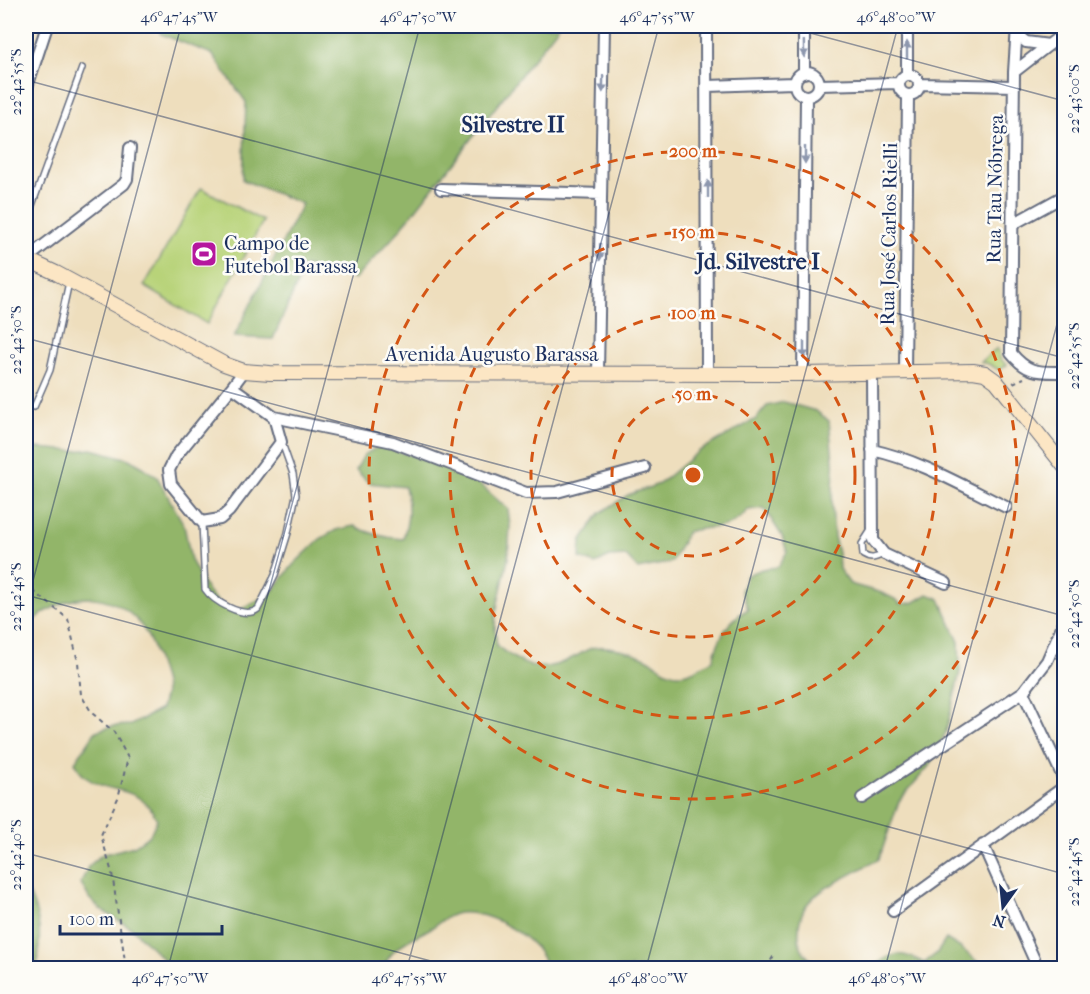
<svg xmlns="http://www.w3.org/2000/svg" width="1090" height="994" font-family="'IM FELL French Canon',serif">
	<style>
		.green { fill: #b8d379; stroke: #6a816c; stroke-width: 1.5 }
		.forest { fill: #92b569; stroke: #567264; stroke-width: 1.5 }
		.lines { fill: none; stroke-linecap: round; stroke-linejoin: round }
		.lane-casing { stroke: #656c7f; stroke-width: 8 }
		.street-casing { stroke: #656c7f; stroke-width: 14 }
		.secondary-casing { stroke: #656c7f; stroke-width: 16 }
		.path { stroke: #656c7f; stroke-width: 2; stroke-dasharray: 4.5 4.5; stroke-linecap: butt }
		.lane { stroke: #fff; stroke-width: 5 }
		.street { stroke: #fff; stroke-width: 10 }
		.secondary { stroke: #fce6c4; stroke-width: 14 }
		.oneway { fill: #8d97ae }
		.ticks { fill: none; stroke: #1b2f5e; stroke-width: 1.5; stroke-opacity: 0.45 }
		.ring { fill: none; stroke: #d45514; stroke-width: 3; stroke-dasharray: 10 8 }
		.labels { text-anchor: middle; dominant-baseline: central; stroke-width: 5; stroke-linejoin: round; paint-order: stroke }
		.street-label { font-size: 20px; fill: #1b2f5e; stroke: #fdfcf7 }
		.poi-label { font-size: 20px; fill: #1b2f5e; stroke: #fdfcf7; text-anchor: start }
		.quarter-label { font-size: 22px; font-weight: bold; fill: #1b2f5e; stroke: #fdfcf7 }
		.centre { fill: #d45514; stroke: #fdfcf7; stroke-width: 3 }
		.ring-label { font-size: 18px; text-anchor: middle; font-weight: bold; fill: #d45514; stroke: #fdfcf7; stroke-width: 5; stroke-linejoin: round; paint-order: stroke }
		.neatline { fill: none; stroke: #1b2f5e; stroke-width: 2 }
		.ticks-label { font-size: 15px; text-anchor: middle; fill: #1b2f5e }
	</style>
	<rect width="100%" height="100%" fill="#fdfcf7"/>
	<filter id="ink" filterUnits="userSpaceOnUse"><feTurbulence type="fractalNoise" baseFrequency=".0167" numOctaves="2"/><feDisplacementMap in="SourceGraphic" scale="12" xChannelSelector="R" yChannelSelector="G"/><feConvolveMatrix kernelMatrix="1 2 1 2 8 2 1 2 1" color-interpolation-filters="sRGB"/></filter>
	<filter id="wash" filterUnits="userSpaceOnUse"><feTurbulence type="fractalNoise" baseFrequency=".008" numOctaves="4" result="noise"/><feDisplacementMap in="SourceGraphic" scale="24" xChannelSelector="R" yChannelSelector="G"/><feGaussianBlur stdDeviation="1.35" result="paint"/><feColorMatrix in="noise" values="0 0 0 0 0 0 0 0 0 0 0 0 0 0 0 0 0 1.4 0 .05"/><feComposite in="paint" operator="in"/></filter>
	<g filter="url(#wash)">
		<rect width="100%" height="100%" fill="#eedebd"/>
		<!-- green -->
		<path class="green" d="M201,188L263,221L207,324L144,286Z
			M997,348L1001,360L1007,365L999,370L989,364L981,362Z"/>
		<!-- forest -->
		<path class="forest" d="M162,26H559L399,231L355,279L305,266L273,339L234,337L302,204L243,180L246,102L212,54L161,34Z
			M784,402L816,411L829,421L834,470L832,504L834,537L838,553L839,569L850,584L882,593L897,600L900,604L913,603L928,594L940,599L959,642L960,672L946,732L929,766L899,801L879,859C866,866 854,873 842,879C815,894 796,904 799,939C801,955 812,963 826,968H546C542,939 487,909 459,913C449,914 439,923 431,928C410,940 394,944 383,968H172L133,929L101,910L89,898L81,883L88,867L101,855L134,846L150,835L157,819C137,782 114,797 85,777C81,774 78,767 75,762L96,731L113,726L131,725L161,709C162,703 165,696 165,691C165,681 159,669 157,660C138,590 76,580 26,627V447L74,451L92,449L129,459L143,467L157,477L184,525L191,560L208,592L221,605L240,610L271,593L293,565L320,539L336,530L354,526C370,534 385,538 403,539C409,518 410,508 405,487L369,483L356,470L364,455L379,446L435,462L468,474L508,509L510,526L508,559L496,612L495,629L497,646C527,669 542,675 576,656C582,653 590,647 597,647C612,646 632,651 646,658C657,663 665,674 679,674C691,674 703,665 713,660C719,637 727,621 748,609L741,591L747,575L762,569L778,567L787,552L782,536L764,508L748,510C725,535 715,523 687,532L672,562L638,569L626,556L610,557L595,564L580,558L581,541L600,513L628,495L659,484L699,451L756,419L767,406Z
			M26,888C42,917 41,936 37,968H26Z
			M946,939L961,948L985,968H872C891,951 902,951 924,963L937,953Z"/>
	</g>
	<g filter="url(#ink)">
		<g class="lines">
			<!-- lane casing -->
			<g class="lane-casing">
				<path id="lane" d="M26,222L82,68
					M34,407L50,370L69,282
					M202,523L205,589C213,601 244,620 258,609L275,575L288,533L296,495L293,474L282,443
					M871,530L862,544L863,555C871,560 875,558 884,554"/>
			</g>
			<!-- street casing -->
			<g class="street-casing">
				<path id="street" d="M706,26L707,374
					M804,26V73
					M1017,26L1014,72L1011,353C1028,374 1039,372 1064,372
					M1017,35L1026,42L1049,45
					M795 84a12 12 0 1 1 24 0a12 12 0 1 1-24 0Z
					M1014,72L1064,33
					M899 85a10 10 0 1 1 20 0a10 10 0 1 1-20 0Z
					M907,75V26
					M920,84L1014,86
					M819,85L899,83
					M708,86L794,83
					M26,90L47,26
					M441,189L601,194
					M1013,224L1064,196
					M26,259L124,184L127,179L130,148
					M244,371L232,387L274,417L393,442L526,493L557,492L645,468
					M905,372L908,96
					M598,373L604,26
					M872,373L873,540L884,554L946,583
					M803,374L806,97
					M232,387L176,456L169,470L171,484L202,522L220,519L229,511L281,442L274,417
					M872,450C919,460 963,486 1006,507
					M1023,692L1064,779
					M862,798L1023,692L1047,661L1064,622
					M983,845L1038,968
					M893,911L1064,787"/>
			</g>
			<!-- secondary casing -->
			<g class="secondary-casing">
				<path id="secondary" d="M26,259L56,273L224,364L244,371L270,373L803,374L973,371L985,373L996,381L1064,466"/>
			</g>
			<!-- path -->
			<path class="path" d="M1013,383L1024,378
				M26,585L68,619L78,662L81,695L92,713L114,732L128,758L118,798L101,835L112,873L126,968
				M766,968L775,954"/>
			<!-- lane -->
			<use href="#lane" class="lane"/>
			<!-- street -->
			<use href="#street" class="street"/>
			<!-- secondary -->
			<use href="#secondary" class="secondary"/>
		</g>
		<!-- one-way arrows -->
		<defs><path id="oneway-solid" d="M-6-.8H1V-3.2L6.5 0L1 3.2V.8H-6Z" transform="scale(1.5)"/></defs>
		<g class="oneway">
			<use href="#oneway-solid" transform="translate(804 49) rotate(89)"/>
			<use href="#oneway-solid" transform="translate(907 50) rotate(-90)"/>
			<use href="#oneway-solid" transform="translate(603 84) rotate(91)"/>
			<use href="#oneway-solid" transform="translate(805 155) rotate(90)"/>
			<use href="#oneway-solid" transform="translate(708 189) rotate(-90)"/>
			<use href="#oneway-solid" transform="translate(600 252) rotate(91)"/>
			<use href="#oneway-solid" transform="translate(804 350) rotate(90)"/>
		</g>
	</g>
	<!-- ticks -->
	<path class="ticks" d="M784,26L1064,101M26,80L1064,358M26,338L1064,616M26,595L1064,874M26,607L181,26M26,853L457,968M168,968L420,26M407,968L659,26M646,968L898,26M885,968L1064,298"/>
	<!-- distance rings -->
	<g class="ring">
		<circle cx="693" cy="475" r="81"/>
		<circle cx="693" cy="475" r="162"/>
		<circle cx="693" cy="475" r="243"/>
		<circle cx="693" cy="475" r="324"/>
	</g>
	<!-- icons -->
	<defs>
		<g id="stadium-square" transform="scale(1.35)"><rect x="-9" y="-9" width="18" height="18" rx="4" fill="#b5179e" stroke="#fdfcf7"/><path d="M0-5a6.5 5 0 1 0 0 10a6.5 5 0 1 0 0-10ZM-3.5-1.8h7v3.6h-7Z" fill="#fff"/></g>
	</defs>
	<g fill-rule="evenodd">
		<use href="#stadium-square" x="204" y="254"/>
	</g>
	<g class="labels">
		<!-- street labels -->
		<g class="street-label">
			<text transform="translate(995 189) rotate(-89)">Rua Tau Nóbrega</text>
			<text transform="translate(889 234) rotate(-89)">Rua José Carlos Rielli</text>
			<text x="492" y="354">Avenida Augusto Barassa</text>
		</g>
		<!-- poi labels -->
		<g class="poi-label">
			<text x="224" y="243">Campo de<tspan x="224" dy="23">Futebol Barassa</tspan></text>
		</g>
		<!-- quarter labels -->
		<g class="quarter-label">
			<text x="513" y="125">Silvestre II</text>
			<text x="758" y="262">Jd. Silvestre I</text>
		</g>
	</g>
	<circle cx="693" cy="475" r="9" class="centre"/>
	<g class="ring-label">
		<text x="693" y="157">200 m</text>
		<text x="693" y="238">150 m</text>
		<text x="693" y="319">100 m</text>
		<text x="693" y="400">50 m</text>
	</g>
	<!-- margin -->
	<rect width="1090" height="994" fill="none" stroke="#fdfcf7" stroke-width="66"/>
	<!-- north arrow -->
	<g transform="translate(1003 907) rotate(195)" stroke="#fdfcf7" stroke-width="4.5" paint-order="stroke">
	<path d="M0-4.5L10 22L0 15L-10 22Z" fill="#1b2f5e"/>
	<text y="-9" font-size="16" font-weight="bold" text-anchor="middle" fill="#1b2f5e">N</text>
	</g>
	<!-- scale -->
	<path d="M60 925v9h162v-9" fill="none" stroke="#1b2f5e" stroke-width="3"/>
	<text x="69" y="925" font-size="18" fill="#1b2f5e" stroke="#fdfcf7" stroke-width="4.5" paint-order="stroke">100 m</text>
	<rect x="33" y="33" width="1024" height="928" class="neatline"/>
	<g class="ticks-label">
		<text x="179" y="22">46°47'45"W</text>
		<text x="418" y="22">46°47'50"W</text>
		<text x="657" y="22">46°47'55"W</text>
		<text x="896" y="22">46°48'00"W</text>
		<text transform="translate(16 82) rotate(-90)" y="5">22°42'55"S</text>
		<text transform="translate(1074 99) rotate(-90)" y="5">22°43'00"S</text>
		<text transform="translate(16 340) rotate(-90)" y="5">22°42'50"S</text>
		<text transform="translate(1074 356) rotate(-90)" y="5">22°42'55"S</text>
		<text transform="translate(16 597) rotate(-90)" y="5">22°42'45"S</text>
		<text transform="translate(1074 614) rotate(-90)" y="5">22°42'50"S</text>
		<text transform="translate(16 855) rotate(-90)" y="5">22°42'40"S</text>
		<text transform="translate(1074 872) rotate(-90)" y="5">22°42'45"S</text>
		<text x="170" y="983">46°47'50"W</text>
		<text x="409" y="983">46°47'55"W</text>
		<text x="648" y="983">46°48'00"W</text>
		<text x="887" y="983">46°48'05"W</text>
	</g>
</svg>
